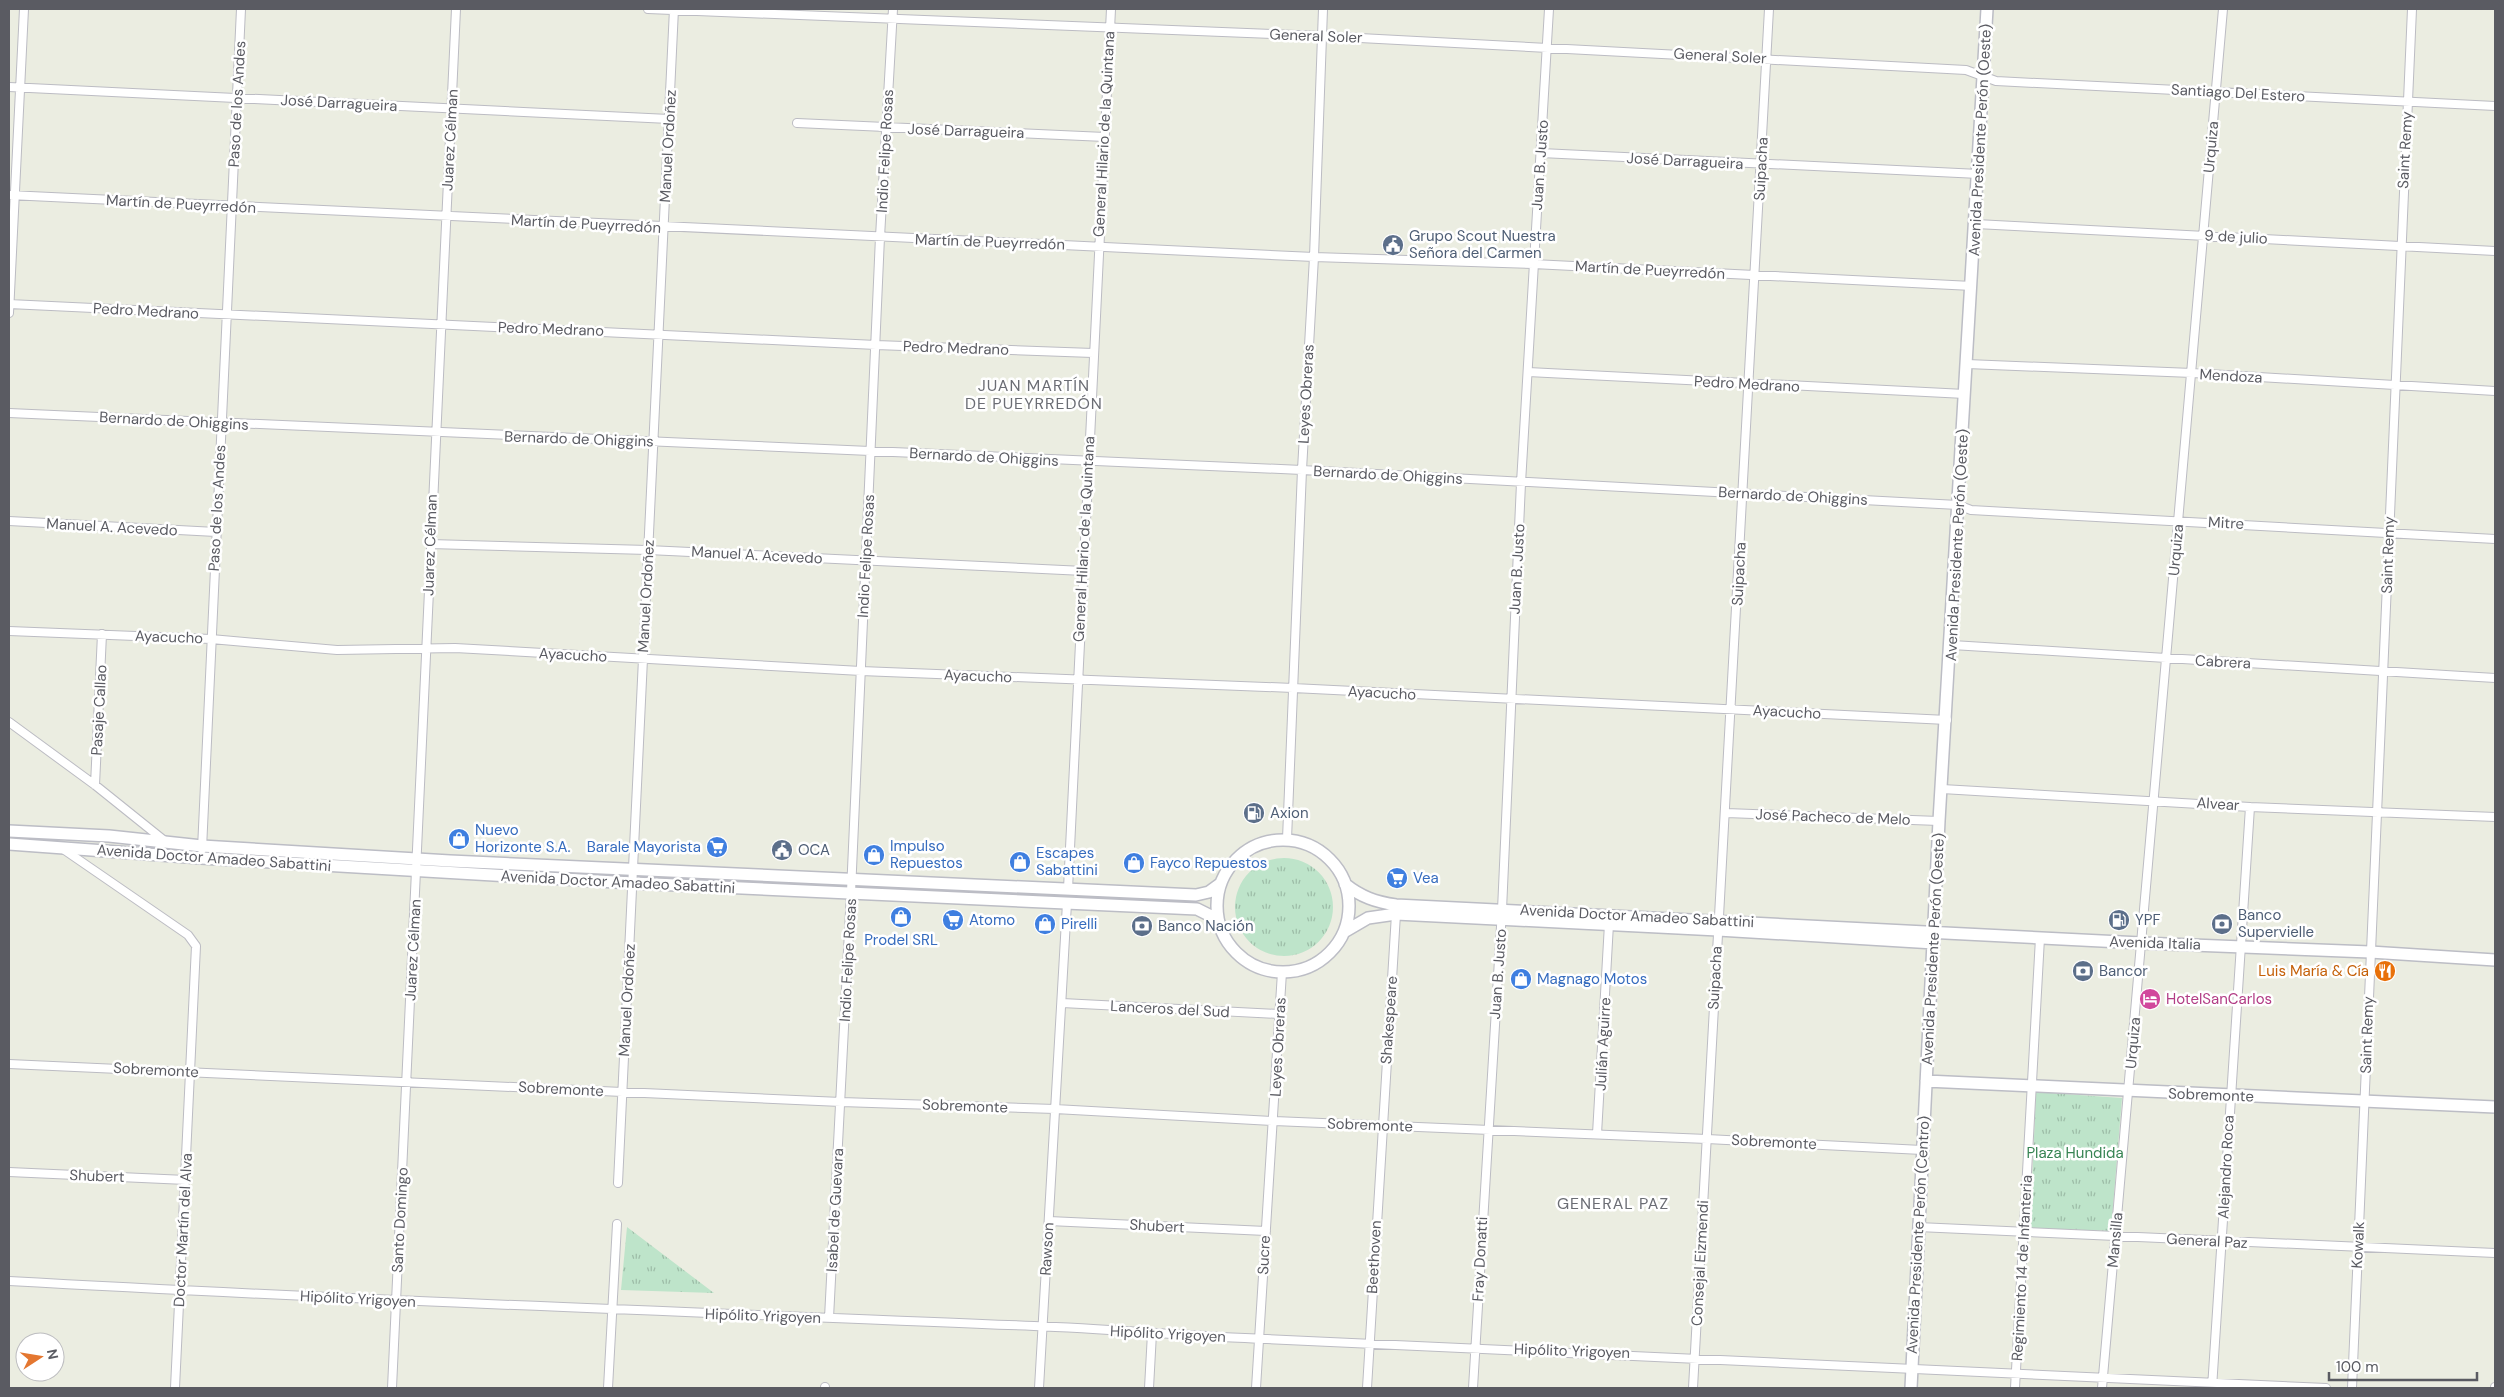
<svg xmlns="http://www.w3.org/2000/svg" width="2504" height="1397" font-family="'DM Sans',sans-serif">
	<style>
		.park { fill: url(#park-tufts) }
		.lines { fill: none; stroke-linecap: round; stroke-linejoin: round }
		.minor-casing { stroke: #bcbcc3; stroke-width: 10 }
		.secondary-casing { stroke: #bcbdc5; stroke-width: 14 }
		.minor { stroke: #fff; stroke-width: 8 }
		.secondary { stroke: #fff; stroke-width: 11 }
		.labels { text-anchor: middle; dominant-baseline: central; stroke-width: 5; stroke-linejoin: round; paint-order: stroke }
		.street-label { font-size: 15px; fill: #5a5b62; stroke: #fff }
		.service-label { font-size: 15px; fill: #4e5e75; stroke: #fff; text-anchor: start }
		.shop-label { font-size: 15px; fill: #366cbe; stroke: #fff; text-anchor: start }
		.food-label { font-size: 15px; fill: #c56008; stroke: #fff; text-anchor: end }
		.hotel-label { font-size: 15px; fill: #b23c85; stroke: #fff; text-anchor: start }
		.park-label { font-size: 15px; fill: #378453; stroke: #fff }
		.neighbourhood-label { font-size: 16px; letter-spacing: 1px; fill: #6b6d74; stroke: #fff }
	</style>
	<defs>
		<pattern id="park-tufts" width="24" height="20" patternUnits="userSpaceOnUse" patternTransform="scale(1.25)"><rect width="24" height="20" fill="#bee4ca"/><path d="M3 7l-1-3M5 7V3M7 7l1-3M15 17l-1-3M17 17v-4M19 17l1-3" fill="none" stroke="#9dbca7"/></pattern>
	</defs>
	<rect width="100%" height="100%" fill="#ebede1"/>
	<!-- park -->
	<path class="park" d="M1235 907a49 49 0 1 1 98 0a49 49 0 1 1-98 0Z
		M2036,1092L2122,1098L2111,1231L2030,1228Z
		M627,1227L714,1293L621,1290Z"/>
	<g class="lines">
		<!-- minor casing -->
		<g class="minor-casing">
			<path id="minor" d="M648,9L1322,36L1966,70L1996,81L2495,106
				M9,87L669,119
				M797,123L1105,137
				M1541,153L1979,174
				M9,195L1314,257L1533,264L1972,286
				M1976,224L2495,251
				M9,304L876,345L1093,353
				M9,313L24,9
				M1967,364L2192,373L2495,391
				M1528,372L1965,394
				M9,413L1302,470L1958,505L1971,510L2495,539
				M9,521L216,532
				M430,544L648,550L1084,571
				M9,631L211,639L337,650L455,648L861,671L1293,688L1947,720
				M1952,645L2495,678
				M9,722L95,785L166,842
				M95,785L102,634
				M1942,789L2250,807L2495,817
				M1726,813L1939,821
				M1287,839L1302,470L1314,257L1323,9
				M63,849L188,935L196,946L175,1388
				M202,849L241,9
				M1068,889L1111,9
				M1062,1003L1279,1014
				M9,1064L841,1102L1055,1109L1274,1121L1707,1139L1922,1150
				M1597,1134L1609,924
				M9,1172L186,1180
				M618,1183L674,9
				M1049,1221L1266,1231
				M1918,1227L2495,1253
				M9,1281C350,1300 692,1312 1034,1326C1111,1329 1189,1336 1267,1339C1620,1354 1973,1370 2326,1388
				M829,1318L851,892L880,237L893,9
				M392,1388L456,9
				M608,1388L617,1224
				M825,1388V1387
				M1039,1388L1067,903
				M1149,1388L1152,1333
				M1256,1388L1282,972
				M1367,1388L1396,914
				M1473,1388L1502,910L1521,483L1549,9
				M1693,1388L1769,9
				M2015,1388L2040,938
				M2102,1388L2223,9
				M2212,1388L2250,807
				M2352,1388L2412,9
				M2495,1388V1387"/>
		</g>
		<!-- secondary casing -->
		<g class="secondary-casing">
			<path id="secondary" d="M9,831L109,836L202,846L450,861L1196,895L1209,892L1220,884
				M1217 906a66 66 0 1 1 132 0a66 66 0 1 1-132 0Z
				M9,844L201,858L632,883L1197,909L1209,915L1221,927
				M1345,884C1361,897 1376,902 1396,905L2141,943L2370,952L2495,960
				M1344,932L1368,918L1396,914L1718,930L1934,943
				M1926,1081L2495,1107
				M1911,1388L1939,821L1987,9"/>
		</g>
		<!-- minor -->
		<use href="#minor" class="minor"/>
		<!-- secondary -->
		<use href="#secondary" class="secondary"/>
	</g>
	<!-- icons -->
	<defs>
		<g id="civic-disc" transform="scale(1.125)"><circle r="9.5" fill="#5c6f8a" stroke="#fff"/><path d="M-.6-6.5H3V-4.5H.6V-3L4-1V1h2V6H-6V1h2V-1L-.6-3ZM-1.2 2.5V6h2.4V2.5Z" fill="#fff"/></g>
		<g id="fuel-disc" transform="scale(1.125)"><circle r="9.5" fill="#5c6f8a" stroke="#fff"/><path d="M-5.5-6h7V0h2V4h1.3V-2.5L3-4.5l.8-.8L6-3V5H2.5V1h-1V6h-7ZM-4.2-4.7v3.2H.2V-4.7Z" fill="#fff"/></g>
		<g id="shop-disc" transform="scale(1.125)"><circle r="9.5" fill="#3f7fe0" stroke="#fff"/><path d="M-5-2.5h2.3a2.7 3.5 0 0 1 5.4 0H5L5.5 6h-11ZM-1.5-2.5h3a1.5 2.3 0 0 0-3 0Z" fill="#fff"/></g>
		<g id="supermarket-disc" transform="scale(1.125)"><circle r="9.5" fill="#3f7fe0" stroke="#fff"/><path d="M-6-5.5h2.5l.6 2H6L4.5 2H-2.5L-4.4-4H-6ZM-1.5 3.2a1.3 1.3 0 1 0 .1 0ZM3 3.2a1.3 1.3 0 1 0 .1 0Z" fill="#fff"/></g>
		<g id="bank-disc" transform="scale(1.125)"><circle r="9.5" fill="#5c6f8a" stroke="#fff"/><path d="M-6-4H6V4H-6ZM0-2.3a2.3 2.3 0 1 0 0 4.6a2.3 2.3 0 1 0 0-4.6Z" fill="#fff"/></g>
		<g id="restaurant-disc" transform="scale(1.125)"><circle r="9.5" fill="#e8710a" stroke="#fff"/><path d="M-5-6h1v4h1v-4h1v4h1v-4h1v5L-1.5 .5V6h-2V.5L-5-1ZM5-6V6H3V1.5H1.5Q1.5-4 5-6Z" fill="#fff"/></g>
		<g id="hotel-disc" transform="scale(1.125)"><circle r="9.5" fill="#d1479c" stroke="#fff"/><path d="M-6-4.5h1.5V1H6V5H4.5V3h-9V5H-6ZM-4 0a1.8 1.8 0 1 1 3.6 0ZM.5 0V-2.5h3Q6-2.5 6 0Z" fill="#fff"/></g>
	</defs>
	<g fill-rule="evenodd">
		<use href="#civic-disc" x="1393" y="245"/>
		<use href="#fuel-disc" x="1254" y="813"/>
		<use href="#shop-disc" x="459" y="839"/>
		<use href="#supermarket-disc" x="717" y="847"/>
		<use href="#civic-disc" x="782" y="850"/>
		<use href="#shop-disc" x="874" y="855"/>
		<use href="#shop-disc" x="1020" y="862"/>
		<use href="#shop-disc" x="1134" y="863"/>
		<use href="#supermarket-disc" x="1397" y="878"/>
		<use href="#shop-disc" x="901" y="917"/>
		<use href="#supermarket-disc" x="953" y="920"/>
		<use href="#fuel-disc" x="2119" y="920"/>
		<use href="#shop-disc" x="1045" y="924"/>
		<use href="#bank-disc" x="2222" y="924"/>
		<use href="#bank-disc" x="1142" y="926"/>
		<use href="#bank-disc" x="2083" y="971"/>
		<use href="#restaurant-disc" x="2385" y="971"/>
		<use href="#shop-disc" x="1521" y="979"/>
		<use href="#hotel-disc" x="2150" y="999"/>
	</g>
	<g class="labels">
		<!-- street labels -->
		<g class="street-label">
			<text transform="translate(1316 36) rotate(2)">General Soler</text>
			<text transform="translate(1720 56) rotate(3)">General Soler</text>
			<text transform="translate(2238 93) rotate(3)">Santiago Del Estero</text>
			<text transform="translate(339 103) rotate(3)">José Darragueira</text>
			<text transform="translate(237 104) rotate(-87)">Paso de los Andes</text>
			<text transform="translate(966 131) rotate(2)">José Darragueira</text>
			<text transform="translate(1104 134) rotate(-87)">General Hilario de la Quintana</text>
			<text transform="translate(450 140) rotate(-87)">Juarez Célman</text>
			<text transform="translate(1980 140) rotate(-87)">Avenida Presidente Perón (Oeste)</text>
			<text transform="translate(668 146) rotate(-87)">Manuel Ordoñez</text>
			<text transform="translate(2211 147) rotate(-85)">Urquiza</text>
			<text transform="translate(2405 150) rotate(-87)">Saint Remy</text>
			<text transform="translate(885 151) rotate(-87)">Indio Felipe Rosas</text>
			<text transform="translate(1685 161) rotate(3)">José Darragueira</text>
			<text transform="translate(1540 165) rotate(-86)">Juan B. Justo</text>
			<text transform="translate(1761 169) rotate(-87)">Suipacha</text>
			<text transform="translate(181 204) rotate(3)">Martín de Pueyrredón</text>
			<text transform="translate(586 224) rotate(3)">Martín de Pueyrredón</text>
			<text transform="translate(2236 237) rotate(3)">9 de julio</text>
			<text transform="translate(990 242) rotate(2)">Martín de Pueyrredón</text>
			<text transform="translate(1650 270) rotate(3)">Martín de Pueyrredón</text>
			<text transform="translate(146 311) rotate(3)">Pedro Medrano</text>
			<text transform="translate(551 329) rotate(2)">Pedro Medrano</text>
			<text transform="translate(956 348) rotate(2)">Pedro Medrano</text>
			<text transform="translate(2231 376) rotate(3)">Mendoza</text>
			<text transform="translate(1747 384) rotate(3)">Pedro Medrano</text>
			<text transform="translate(1306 394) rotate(-87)">Leyes Obreras</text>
			<text transform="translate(174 421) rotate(3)">Bernardo de Ohiggins</text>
			<text transform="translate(579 439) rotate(2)">Bernardo de Ohiggins</text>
			<text transform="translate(984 457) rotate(3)">Bernardo de Ohiggins</text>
			<text transform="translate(1388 475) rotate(3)">Bernardo de Ohiggins</text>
			<text transform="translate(1793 496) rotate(3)">Bernardo de Ohiggins</text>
			<text transform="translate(217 508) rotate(-87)">Paso de los Andes</text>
			<text transform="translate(2226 523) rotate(3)">Mitre</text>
			<text transform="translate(112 527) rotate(3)">Manuel A. Acevedo</text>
			<text transform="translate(1084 539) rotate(-87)">General Hilario de la Quintana</text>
			<text transform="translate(430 545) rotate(-88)">Juarez Célman</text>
			<text transform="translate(1957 545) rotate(-87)">Avenida Presidente Perón (Oeste)</text>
			<text transform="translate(2176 550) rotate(-85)">Urquiza</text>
			<text transform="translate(757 555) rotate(3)">Manuel A. Acevedo</text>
			<text transform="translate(2388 555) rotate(-88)">Saint Remy</text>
			<text transform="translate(866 556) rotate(-87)">Indio Felipe Rosas</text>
			<text transform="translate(1517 569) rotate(-87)">Juan B. Justo</text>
			<text transform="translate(1739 574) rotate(-87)">Suipacha</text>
			<text transform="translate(646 596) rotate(-87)">Manuel Ordoñez</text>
			<text transform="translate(169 637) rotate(2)">Ayacucho</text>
			<text transform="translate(573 655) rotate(3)">Ayacucho</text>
			<text transform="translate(2223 662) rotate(3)">Cabrera</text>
			<text transform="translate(978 676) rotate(2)">Ayacucho</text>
			<text transform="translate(1382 693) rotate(3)">Ayacucho</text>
			<text transform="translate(99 710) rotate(-87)">Pasaje Callao</text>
			<text transform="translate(1787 712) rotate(3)">Ayacucho</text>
			<text transform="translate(2218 804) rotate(4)">Alvear</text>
			<text transform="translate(1833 817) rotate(2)">José Pacheco de Melo</text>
			<text transform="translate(214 858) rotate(4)">Avenida Doctor Amadeo Sabattini</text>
			<text transform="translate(618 882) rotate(3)">Avenida Doctor Amadeo Sabattini</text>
			<text transform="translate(1637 916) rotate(3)">Avenida Doctor Amadeo Sabattini</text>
			<text transform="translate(2155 943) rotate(2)">Avenida Italia</text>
			<text transform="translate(1933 949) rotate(-87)">Avenida Presidente Perón (Oeste)</text>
			<text transform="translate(413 950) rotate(-87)">Juarez Célman</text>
			<text transform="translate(848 960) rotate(-87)">Indio Felipe Rosas</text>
			<text transform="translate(1498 974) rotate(-86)">Juan B. Justo</text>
			<text transform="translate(1715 978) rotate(-87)">Suipacha</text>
			<text transform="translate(627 1000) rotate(-87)">Manuel Ordoñez</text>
			<text transform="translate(1170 1009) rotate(3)">Lanceros del Sud</text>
			<text transform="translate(1389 1020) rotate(-86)">Shakespeare</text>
			<text transform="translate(2367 1035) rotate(-88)">Saint Remy</text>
			<text transform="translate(2133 1043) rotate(-85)">Urquiza</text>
			<text transform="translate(1603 1044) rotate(-87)">Julián Aguirre</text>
			<text transform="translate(1278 1047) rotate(-87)">Leyes Obreras</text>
			<text transform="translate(156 1070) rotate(3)">Sobremonte</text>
			<text transform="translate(561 1089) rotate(3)">Sobremonte</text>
			<text transform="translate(2211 1095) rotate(2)">Sobremonte</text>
			<text transform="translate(965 1106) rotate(2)">Sobremonte</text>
			<text transform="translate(1370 1125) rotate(2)">Sobremonte</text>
			<text transform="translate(1774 1142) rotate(3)">Sobremonte</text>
			<text transform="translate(2226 1167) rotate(-87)">Alejandro Roca</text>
			<text transform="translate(97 1176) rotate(2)">Shubert</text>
			<text transform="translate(835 1210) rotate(-87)">Isabel de Guevara</text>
			<text transform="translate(400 1220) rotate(-87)">Santo Domingo</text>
			<text transform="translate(1157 1226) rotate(3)">Shubert</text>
			<text transform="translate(183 1230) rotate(-87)">Doctor Martín del Alva</text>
			<text transform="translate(1918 1235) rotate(-87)">Avenida Presidente Perón (Centro)</text>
			<text transform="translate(2115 1240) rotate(-85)">Mansilla</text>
			<text transform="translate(2207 1241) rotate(3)">General Paz</text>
			<text transform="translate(2358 1245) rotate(-87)">Kowalk</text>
			<text transform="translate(1047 1249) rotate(-87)">Rawson</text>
			<text transform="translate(1264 1255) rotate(-87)">Sucre</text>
			<text transform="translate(1374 1257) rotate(-87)">Beethoven</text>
			<text transform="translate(1480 1259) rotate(-87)">Fray Donatti</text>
			<text transform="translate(1700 1263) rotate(-87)">Consejal Eizmendi</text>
			<text transform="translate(2022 1268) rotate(-87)">Regimiento 14 de Infanteria</text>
			<text transform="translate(358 1299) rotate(3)">Hipólito Yrigoyen</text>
			<text transform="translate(763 1316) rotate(2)">Hipólito Yrigoyen</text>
			<text transform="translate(1168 1334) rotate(3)">Hipólito Yrigoyen</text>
			<text transform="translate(1572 1351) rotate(2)">Hipólito Yrigoyen</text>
		</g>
		<!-- service labels -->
		<g class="service-label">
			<text x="1409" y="236">Grupo Scout Nuestra<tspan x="1409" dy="17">Señora del Carmen</tspan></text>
			<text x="1270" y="813">Axion</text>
			<text x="798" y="850">OCA</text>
			<text x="2238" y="915">Banco<tspan x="2238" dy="17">Supervielle</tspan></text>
			<text x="2135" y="920">YPF</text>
			<text x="1158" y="926">Banco Nación</text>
			<text x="2099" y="971">Bancor</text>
		</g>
		<!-- shop labels -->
		<g class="shop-label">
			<text x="475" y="830">Nuevo<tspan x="475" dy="17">Horizonte S.A.</tspan></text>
			<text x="890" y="846">Impulso<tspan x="890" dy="17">Repuestos</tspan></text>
			<text x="701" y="847" text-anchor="end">Barale Mayorista</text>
			<text x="1036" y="853">Escapes<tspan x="1036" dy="17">Sabattini</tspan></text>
			<text x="1150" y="863">Fayco Repuestos</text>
			<text x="1413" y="878">Vea</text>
			<text x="969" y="920">Atomo</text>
			<text x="1061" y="924">Pirelli</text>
			<text x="901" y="940" text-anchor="middle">Prodel SRL</text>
			<text x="1537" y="979">Magnago Motos</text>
		</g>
		<!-- food labels -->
		<g class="food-label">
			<text x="2369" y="971">Luis María &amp; Cía</text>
		</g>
		<!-- hotel labels -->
		<g class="hotel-label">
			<text x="2166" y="999">HotelSanCarlos</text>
		</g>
		<!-- park labels -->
		<g class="park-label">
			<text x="2075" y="1153">Plaza Hundida</text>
		</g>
		<!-- neighbourhood labels -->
		<g class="neighbourhood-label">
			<text x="1034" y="385">JUAN MARTÍN<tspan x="1034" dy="18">DE PUEYRREDÓN</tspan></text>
			<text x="1613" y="1203">GENERAL PAZ</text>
		</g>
	</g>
	<!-- border -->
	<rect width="2504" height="1397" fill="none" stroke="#5a5b62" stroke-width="20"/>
	<!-- north arrow -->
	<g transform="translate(40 1357) rotate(78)"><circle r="24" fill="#ffffff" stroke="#bdbdc0"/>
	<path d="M0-4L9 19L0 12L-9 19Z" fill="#e47730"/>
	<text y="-8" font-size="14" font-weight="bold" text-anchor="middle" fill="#5a5b62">N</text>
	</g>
	<!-- scale -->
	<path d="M2329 1372v8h148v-8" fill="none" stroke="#5a5b62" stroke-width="2.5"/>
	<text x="2336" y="1372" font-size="15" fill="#5a5b62" stroke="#ffffff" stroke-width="4" paint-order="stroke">100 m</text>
</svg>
